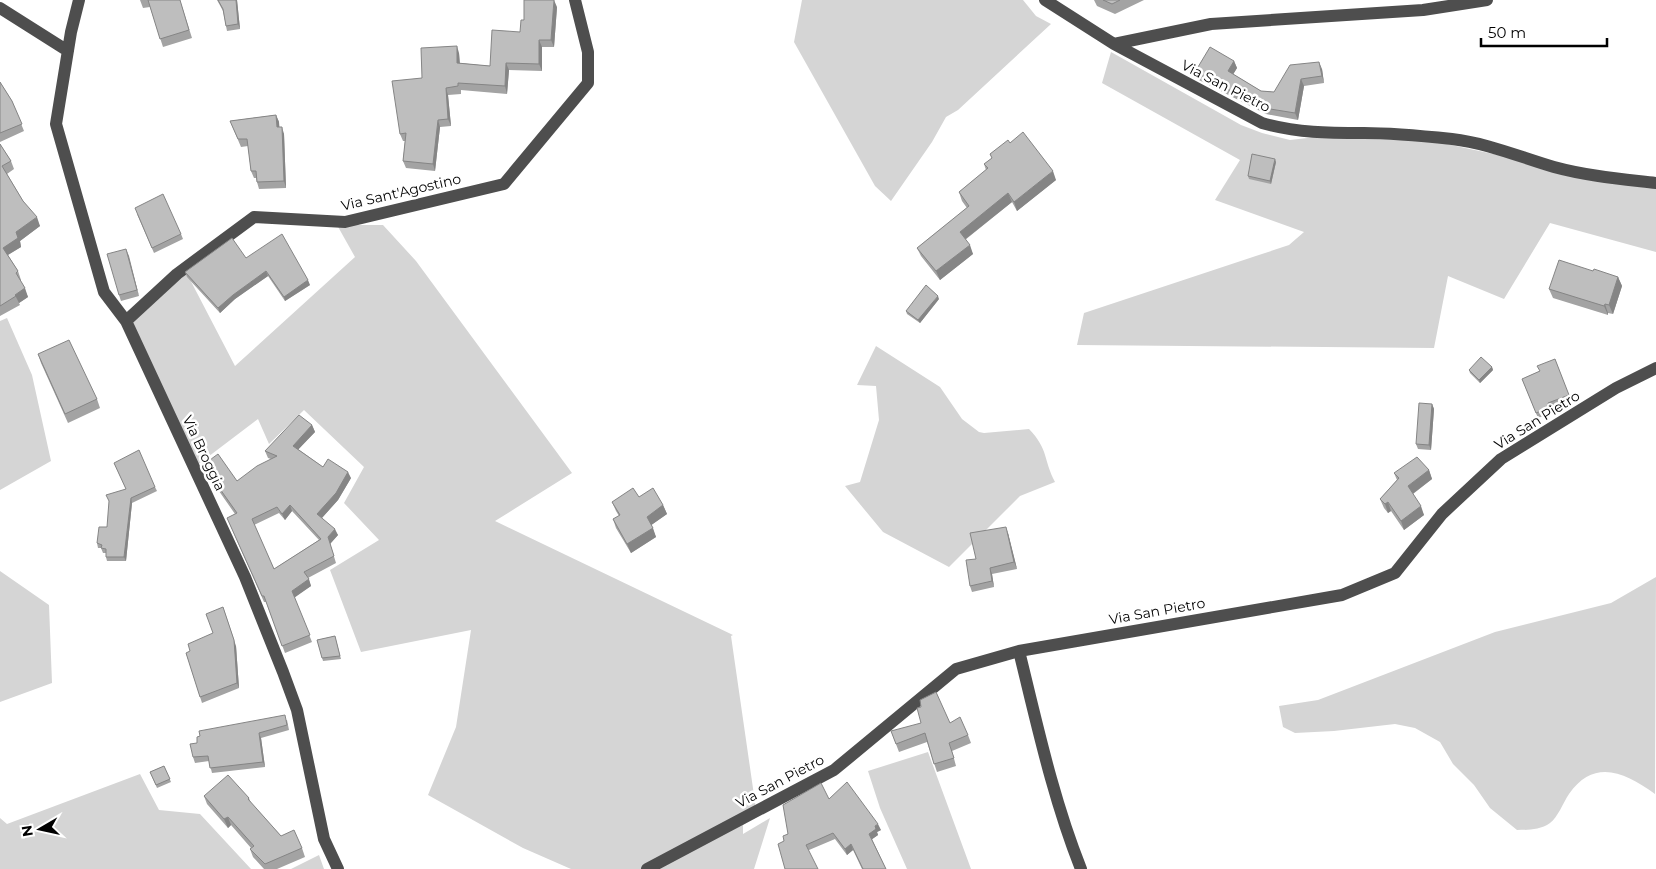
<svg xmlns="http://www.w3.org/2000/svg" width="1656" height="869" font-family="Montserrat,sans-serif">
	<style>
		.green { fill: #d5d5d5 }
		.lines { fill: none; stroke-linecap: round; stroke-linejoin: round }
		.minor { stroke: #4e4e4e; stroke-width: 12 }
		.wall { fill: #a3a3a3; fill-rule: evenodd }
		.shaded-wall { fill: #858585 }
		.building { fill: #bebebe; stroke: #858585; fill-rule: evenodd }
		.labels { text-anchor: middle; dominant-baseline: central; stroke-width: 5; stroke-linejoin: round; paint-order: stroke }
		.street-label { font-size: 14px; fill: #000; stroke: #fff }
	</style>
	<rect width="100%" height="100%" fill="#fff"/>
	<!-- green -->
	<path class="green" d="M802,0H1023L1036,16L1051,24L958,110L946,117L932,142L891,201L875,186L794,42Z
		M1111,52L1241,125L1262,133L1290,140L1316,137H1386L1442,143L1656,189V252L1550,223L1504,299L1448,276L1434,348L1077,345L1084,313L1289,245L1304,232L1215,200L1240,160L1102,83Z
		M337,225H383L416,261L572,473L495,521L733,635L731,636L757,816L743,825V834L770,818L754,869H571L523,848L428,795L456,727L471,630L361,652L330,570L379,540L344,503L364,467L304,410L269,444L258,419L196,466L124,318L184,268L235,366L355,257Z
		M7,318L32,375L51,461L0,490V321Z
		M876,346L940,387L962,419L979,432L984,433L1029,429C1049,450 1043,459 1055,482L1020,496L949,567L883,532L845,486L860,482L879,420L876,386L857,385Z
		M0,571L49,605L52,683L0,702Z
		M1656,577L1655,794C1625,772 1594,758 1569,794C1563,803 1558,817 1550,823C1540,830 1528,830 1517,830L1490,808L1474,785L1453,764L1440,742L1415,728L1395,724L1334,731L1295,733L1283,727L1279,706L1318,700L1495,632L1611,603Z
		M928,752L971,869H907L880,808L868,771Z
		M140,774L159,810L200,814L251,869H0V818L7,824Z
		M319,855L324,869H291Z"/>
	<g class="lines">
		<!-- minor -->
		<path class="minor" d="M79,0L71,32L56,124L104,292L126,321L245,577L283,672L297,710L324,839L338,869
			M1045,0L1114,44L1262,123C1297,133 1329,133 1364,133C1393,133 1423,136 1452,139C1487,143 1520,157 1554,167C1587,176 1622,179 1656,183
			M0,8L68,51
			M1114,44L1211,24L1423,10L1487,0
			M126,321L177,274L254,217L345,222L504,184L588,83V52L575,0
			M1019,651C1037,724 1053,799 1081,869
			M647,869L834,770L956,669L1019,651L1342,595L1395,573L1442,514L1501,459L1616,388L1656,368"/>
	</g>
	<!-- wall -->
	<path class="wall" d="M140,0H180L192,38L163,47L150,7L143,8Z
		M217,0H237L240,29L227,31L223,11Z
		M1094,0H1144L1115,14L1097,6Z
		M557,7L554,47H542V71L509,70L507,94L461,90V94L448,95L451,126L440,127L435,171L406,168L403,161L405,141H403L400,134L422,78L459,53L460,63L490,66L520,32Z
		M1234,61L1237,68L1233,74L1261,91L1274,92L1322,69L1324,83L1304,86L1298,120L1266,114L1197,79L1195,72Z
		M0,82L12,101L24,131L0,142Z
		M276,115L279,122V127L284,134L286,188L259,189L257,182L256,178H254L251,171L248,146L241,147L230,121Z
		M1010,143L1056,180L1017,211L1012,202L965,240L973,254L940,280L921,256L917,248L967,208L962,201L959,192L986,170L984,164L992,158L990,154Z
		M0,144L11,161L14,169L7,174L23,201L40,226L20,241L21,247L8,255L18,271L21,280H20L28,297L19,303L20,305L0,316Z
		M1276,162L1271,184L1249,179L1248,176Z
		M137,214L181,234L183,239L154,253Z
		M126,249L139,296L121,301L119,295Z
		M246,258L310,285L285,301L268,276L235,299L220,313L187,277L185,272Z
		M1593,271L1618,277L1622,286L1613,314L1608,313V315L1553,298L1549,289Z
		M939,299L920,323L907,314L906,311Z
		M38,354L97,399L100,408L68,423L41,363Z
		M1555,359L1571,401L1551,409L1552,413L1538,418L1522,379L1540,371Z
		M1492,367L1493,370L1480,383L1470,373L1469,370Z
		M1432,404L1434,409L1431,450L1418,449L1416,444Z
		M312,425L315,432L298,449L323,467L351,478L338,500L322,518L338,535L330,544L336,563L308,578L311,586L294,597L312,642L285,653L266,602H264L227,518L235,514L205,471L203,465L237,481L271,459L268,458L265,451ZM292,511L319,540L274,569L254,525L279,513L285,520Z
		M114,463L155,487L157,491L132,503L126,561H107L106,557V553H103L101,548H98L97,543L107,527L126,489Z
		M1429,470L1432,479L1413,494L1424,515L1404,530L1391,511L1388,513L1384,508L1380,499L1397,480L1394,473Z
		M639,497L663,505L667,514L651,525L656,537L631,553L616,528L613,519L619,516L616,511L612,502Z
		M1008,533L1017,569L992,574L994,587L972,592L970,586L976,559Z
		M335,636L341,659L323,661L317,640Z
		M236,646L239,688L202,703L186,653Z
		M287,720L289,730L261,738L265,767L212,773L209,761L195,763L193,757L197,743L200,736Z
		M950,723L968,735L971,743L952,751L956,766L937,772L927,742L899,752L891,731Z
		M164,766L171,782L157,788L150,772Z
		M204,796L249,798L251,803L281,836L302,848L305,857L277,869H264L253,857L250,849L251,848L231,825L228,828L207,804Z
		M829,799L881,830L877,832L878,835L872,839L886,869H862L853,850L847,855L835,839L809,850L784,841L788,834Z"/>
	<!-- shaded-wall -->
	<path class="shaded-wall" d="M236,0H237L240,29L238,24Z
		M554,0L557,7L554,47L551,40Z
		M539,40L542,47V71L539,64Z
		M457,46L459,53L460,70L457,63Z
		M1234,61L1237,68L1231,78L1228,71Z
		M1319,62L1322,69L1324,83L1322,76Z
		M506,63L509,70L507,94L505,86Z
		M1301,79L1304,86L1298,120L1295,113Z
		M446,88L448,95L451,126L448,119Z
		M276,115L279,122L280,134L277,127Z
		M438,120L440,127L435,171L433,164Z
		M282,127L284,134L286,188L284,181Z
		M1275,159L1276,162L1271,184L1270,181Z
		M1053,171L1056,180L1017,211L1014,202Z
		M1008,193L1012,202L963,241L960,232Z
		M37,217L40,226L20,241L21,247L6,256L3,248L16,232Z
		M970,245L973,254L940,280L936,271Z
		M126,249L129,256L139,296L137,290Z
		M266,271L268,276L235,299L220,313L218,308L233,295Z
		M1618,277L1622,286L1613,314L1609,305Z
		M308,280L310,285L285,301L284,297Z
		M25,288L28,297L19,303L15,295Z
		M938,296L939,299L920,323L918,320Z
		M1605,304L1608,313V315L1604,306Z
		M1492,367L1493,370L1480,383L1479,380Z
		M1432,404L1434,409L1431,450L1429,445Z
		M312,425L315,432L296,452L293,446Z
		M1429,470L1432,479L1411,495L1408,486Z
		M348,472L351,478L338,500L320,520L317,514Z
		M131,498L132,503L126,561L124,557Z
		M1388,502L1391,511L1388,513L1385,504Z
		M290,505L292,511L285,520L282,514Z
		M663,505L667,514L650,526L647,517Z
		M1421,506L1424,515L1404,530L1401,521Z
		M1006,527L1008,533L1017,569L1014,562Z
		M653,528L656,537L631,553L627,544Z
		M335,529L338,535L330,544L336,563L328,537Z
		M990,568L992,574L994,587L992,581Z
		M309,579L311,586L294,598L292,591Z
		M223,607L236,646L239,688L237,683Z
		M259,733L261,738L265,767L263,762Z
		M228,817L231,825L228,828L224,819Z
		M878,824L881,830L877,832L878,835L871,840L869,834L875,826Z
		M851,844L853,850L847,855L845,849Z"/>
	<!-- building -->
	<path class="building" d="M148,0H180L189,30L160,39Z
		M218,0H236L238,24L226,26L223,9Z
		M524,0H554L551,40H539V64L506,63L505,86L458,83V86L446,88L448,119L438,120L433,164L403,161L406,133L400,134L392,81L422,78L421,48L457,46V63L490,66L492,30L520,32L521,20H524Z
		M1103,0H1120L1112,4Z
		M1210,47L1234,61L1228,71L1261,91L1274,92L1290,65L1319,62L1322,76L1301,79L1295,113L1264,108L1195,72Z
		M0,82L12,101L22,124L0,133Z
		M276,115L277,127H282L284,181L257,182L256,171H251L247,139H238L230,121Z
		M1023,132L1053,171L1014,202L1008,193L960,232L970,245L936,271L917,248L969,206L959,192L988,168L984,164L992,158L990,154L1008,140L1010,143Z
		M0,144L11,161L2,166L23,201L37,217L16,232L18,238L3,248L18,271L16,273L25,288L15,295L16,296L0,306Z
		M1252,154L1275,159L1270,181L1248,176Z
		M163,194L181,234L152,248L135,208Z
		M282,234L308,280L284,297L266,271L233,295L218,308L185,272L232,238L246,258Z
		M126,249L137,290L119,295L107,254Z
		M1559,260L1593,271L1594,269L1618,277L1609,305L1605,304L1604,306L1549,289Z
		M926,285L938,296L918,320L906,311Z
		M69,340L97,399L65,414L38,354Z
		M1481,357L1492,367L1479,380L1469,370Z
		M1555,359L1569,395L1548,403L1550,407L1536,413L1522,379L1540,371L1537,366Z
		M1419,403L1432,404L1429,445L1416,444Z
		M299,415L312,425L293,446L323,467L328,459L348,472L336,493L317,514L335,529L328,537L334,556L304,572L309,579L292,591L310,635L282,646L264,596H262L227,518L237,513L203,465L218,454L237,481L257,466L277,456L265,451ZM290,505L321,539L274,569L252,519L277,507L282,514Z
		M139,450L155,487L131,498L124,557H106V549L101,548L102,545L97,543L99,527H107L109,501L106,495L126,489L114,463Z
		M1417,457L1429,470L1408,486L1421,506L1401,521L1388,502L1385,504L1380,499L1399,478L1394,473Z
		M633,488L639,497L653,488L663,505L647,517L653,528L627,544L613,519L620,515L612,502Z
		M1006,527L1014,562L990,568L992,581L970,586L966,560L976,559L970,533Z
		M223,607L234,640L237,683L200,697L186,653L190,651L188,644L213,633L206,614Z
		M335,636L340,656L322,658L317,640Z
		M936,692L950,723L960,717L968,735L949,743L954,758L934,764L925,733L896,744L891,731L921,723L917,708L921,707L920,700Z
		M285,715L287,725L259,733L263,762L210,768L208,756L193,757L190,744L197,743V737L200,736L199,731Z
		M164,766L170,779L156,785L150,772Z
		M228,775L249,798L248,799L281,836L294,830L302,848L265,864L250,849L254,846L228,817L224,819L204,796Z
		M847,782L878,824L875,826L876,829L869,834L886,869H863L851,844L845,849L833,833L806,845L818,869H785L778,844L784,841L783,836L788,834L783,805L821,783L829,799Z"/>
	<g class="labels">
		<!-- street labels -->
		<g class="street-label">
			<text transform="translate(1226 86) rotate(27)">Via San Pietro</text>
			<text transform="translate(401 192) rotate(-13)">Via Sant'Agostino</text>
			<text transform="translate(1537 420) rotate(-32)">Via San Pietro</text>
			<text transform="translate(204 453) rotate(65)">Via Broggia</text>
			<text transform="translate(1157 611) rotate(-10)">Via San Pietro</text>
			<text transform="translate(780 781) rotate(-28)">Via San Pietro</text>
		</g>
	</g>
	<!-- north arrow -->
	<g transform="translate(40 829) rotate(261)" stroke="#ffffff" stroke-width="4" paint-order="stroke">
	<path d="M0-4L9 19L0 12L-9 19Z" fill="#000000"/>
	<text y="-8" font-size="14" font-weight="bold" text-anchor="middle" fill="#000000">N</text>
	</g>
	<!-- scale -->
	<path d="M1481 38v8h126v-8" fill="none" stroke="#000000" stroke-width="2.5"/>
	<text x="1488" y="38" font-size="15" fill="#000000" stroke="#ffffff" stroke-width="4" paint-order="stroke">50 m</text>
</svg>
